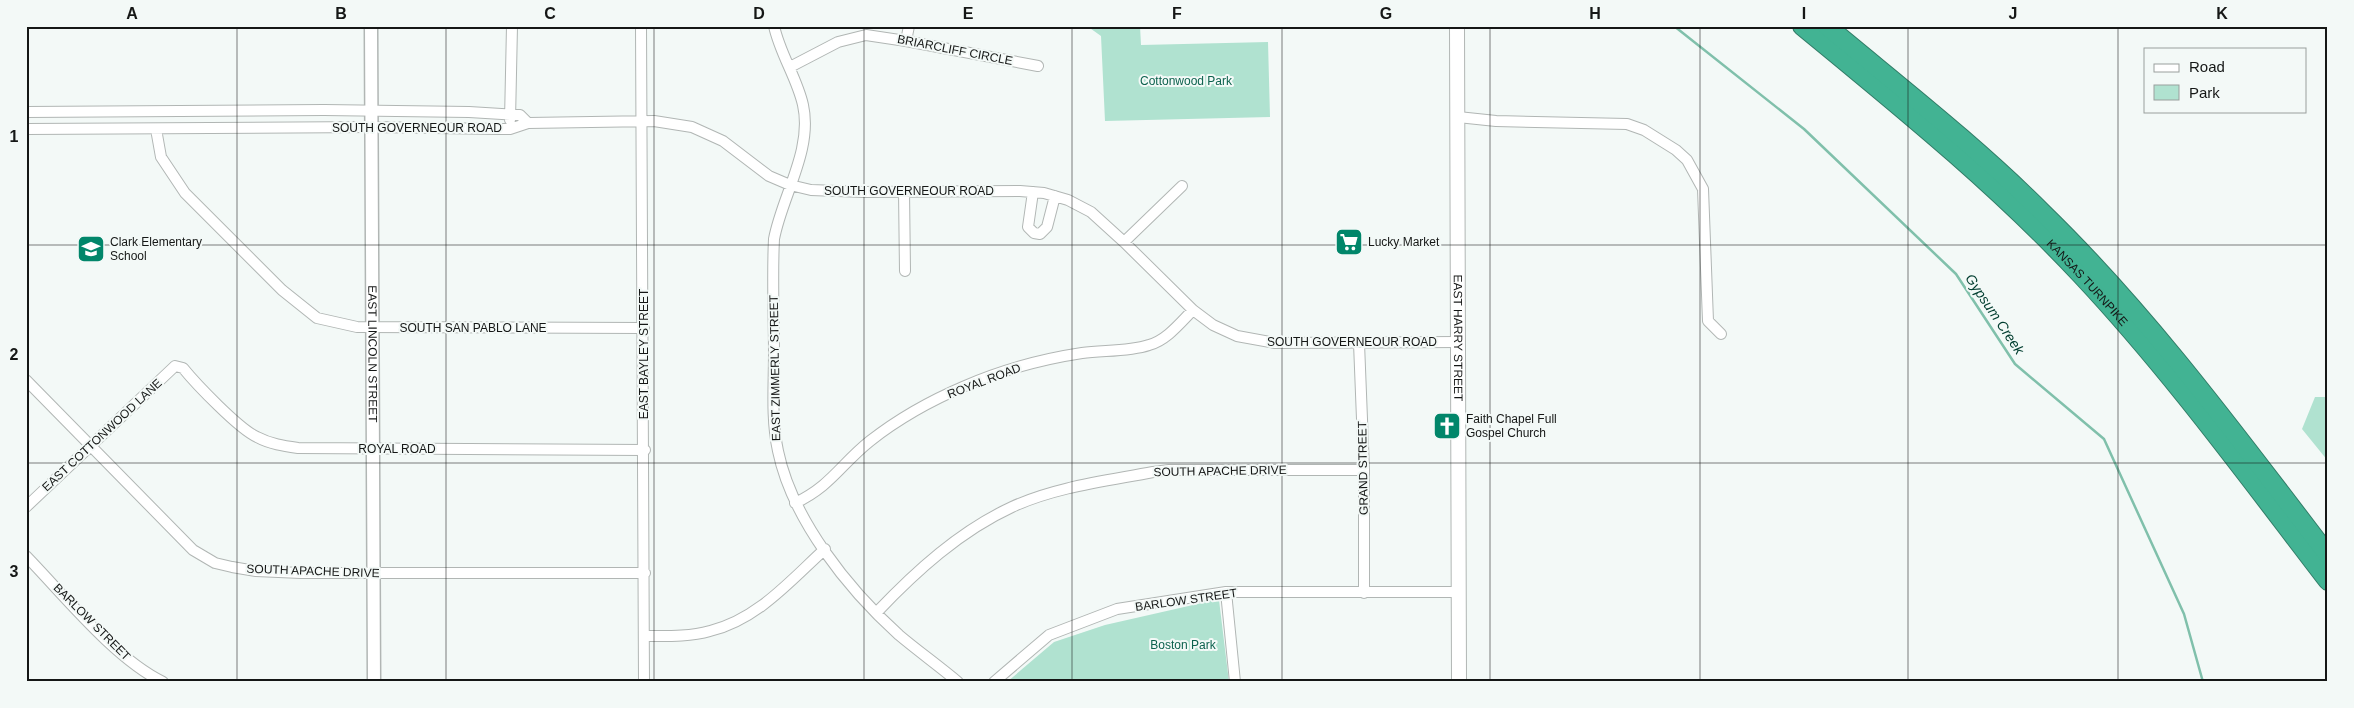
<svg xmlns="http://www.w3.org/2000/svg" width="2354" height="708" font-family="Arial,sans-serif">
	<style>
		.green { fill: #b0e2d0 }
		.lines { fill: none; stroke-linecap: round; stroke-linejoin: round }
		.stream { stroke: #80c0ab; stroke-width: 2.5 }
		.minor-casing { stroke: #b1b6b4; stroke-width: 12 }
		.tertiary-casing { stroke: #b1b6b4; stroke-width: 15 }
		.secondary-casing { stroke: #b1b6b4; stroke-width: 16 }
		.motorway-casing { stroke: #327c67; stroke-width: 20 }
		.minor { stroke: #fff; stroke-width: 10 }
		.tertiary { stroke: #fff; stroke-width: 12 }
		.secondary { stroke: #fff; stroke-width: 14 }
		.motorway { stroke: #42b393; stroke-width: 18 }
		.grid { fill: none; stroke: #151716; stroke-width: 1; stroke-opacity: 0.55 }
		.labels { text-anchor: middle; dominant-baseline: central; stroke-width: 4; stroke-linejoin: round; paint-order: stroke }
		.street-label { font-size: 12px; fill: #151716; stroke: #f3f9f7 }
		.park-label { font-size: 12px; fill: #0d624e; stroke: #f3f9f7 }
		.poi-label { font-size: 12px; fill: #151716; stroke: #f3f9f7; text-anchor: start }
		.water-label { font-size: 14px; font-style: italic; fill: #013d2f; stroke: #f3f9f7 }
		.neatline { fill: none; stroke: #151716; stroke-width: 2 }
		.grid-label { font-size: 16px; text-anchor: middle; font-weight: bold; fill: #151716 }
	</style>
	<rect width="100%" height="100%" fill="#f3f9f7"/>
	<!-- green -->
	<path class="green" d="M1087,26H1140L1141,45L1268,42L1270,117L1105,121L1101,36Z
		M2315,397H2328V461L2302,429Z
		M1215,600H1219L1229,682H1007L1054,642L1105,625Z"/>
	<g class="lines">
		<!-- stream -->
		<path class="stream" d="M1674,26L1804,129L1956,274L2015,364L2104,439L2184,614L2203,682"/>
		<!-- minor casing -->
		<g class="minor-casing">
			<path id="minor" d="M641,26L644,682
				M774,26C780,54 797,78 803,105C813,150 782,196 774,239C772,277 774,315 774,353C774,385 771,419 778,451C792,519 848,589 899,635C918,651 939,666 958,682
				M906,41L909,26
				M790,67L838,42L866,35L906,41L1038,66
				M26,112L324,110L469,112L520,115L528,123
				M1458,117L1496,121L1627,124L1644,130L1676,150L1687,160L1703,189L1708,321L1721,334
				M510,120L512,26
				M26,129L371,127L498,129H510L528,123L654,121L692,127L723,141L769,176L790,185L811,190L863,192L1020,191L1044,193L1068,200L1091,212L1124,242L1193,310L1213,325L1237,336L1275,343L1458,342
				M156,129L161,157L185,193L282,290L317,318L357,327L644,328
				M904,191L905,271
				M1033,192L1028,227L1034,233L1040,234L1047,227L1055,196
				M1124,242L1182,186
				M1359,343L1364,470V593
				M26,380L193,550L215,563L232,567L256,571L301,573H645
				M795,503C831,486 841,464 870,441C898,419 932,400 965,386C1002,370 1042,359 1082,353C1103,350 1128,352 1149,345C1167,340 1180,323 1193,310
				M26,507L175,366L183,368C196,384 239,429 257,437C270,444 284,446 298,448L645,450
				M26,556C64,595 115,659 163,682
				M1226,592L1235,682
				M877,612C916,571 960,531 1012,507C1055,487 1106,481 1153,472L1169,470H1364
				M644,636C666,636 689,637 710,631C757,620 791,580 825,549
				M994,682L1049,635L1117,609L1226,592H1459"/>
		</g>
		<!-- tertiary casing -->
		<g class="tertiary-casing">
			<g id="tertiary">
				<path id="s1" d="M371,26L374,682"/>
			</g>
		</g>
		<!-- secondary casing -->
		<g class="secondary-casing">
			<g id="secondary">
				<path id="s2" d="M1457,26L1459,682"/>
			</g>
		</g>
		<!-- motorway casing -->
		<g class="motorway-casing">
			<g id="motorway">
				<path id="s3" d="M1802,26C1898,105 1996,184 2081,275C2171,371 2248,477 2328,581"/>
				<path d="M1827,26C1900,87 1975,145 2042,212C2149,316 2237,436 2328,555"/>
			</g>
		</g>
		<!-- minor -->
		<use href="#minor" class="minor"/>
		<!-- tertiary -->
		<use href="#tertiary" class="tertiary"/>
		<!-- secondary -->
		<use href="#secondary" class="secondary"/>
		<!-- motorway -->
		<use href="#motorway" class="motorway"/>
	</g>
	<!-- grid -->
	<path class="grid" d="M237,26V682M446,26V682M654,26V682M864,26V682M1072,26V682M1282,26V682M1490,26V682M1700,26V682M1908,26V682M2118,26V682M26,245H2328M26,463H2328"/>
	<!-- icons -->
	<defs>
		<g id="supermarket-square" transform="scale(1.4375)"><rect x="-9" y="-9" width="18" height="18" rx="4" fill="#01866a" stroke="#f3f9f7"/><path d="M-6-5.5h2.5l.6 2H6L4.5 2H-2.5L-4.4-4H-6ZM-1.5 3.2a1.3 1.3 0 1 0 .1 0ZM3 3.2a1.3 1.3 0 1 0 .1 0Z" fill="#fff"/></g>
		<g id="school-square" transform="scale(1.4375)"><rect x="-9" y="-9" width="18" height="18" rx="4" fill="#01866a" stroke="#f3f9f7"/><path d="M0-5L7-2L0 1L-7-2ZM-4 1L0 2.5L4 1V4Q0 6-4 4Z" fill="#fff"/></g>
		<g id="church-square" transform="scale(1.4375)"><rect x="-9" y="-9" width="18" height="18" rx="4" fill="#01866a" stroke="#f3f9f7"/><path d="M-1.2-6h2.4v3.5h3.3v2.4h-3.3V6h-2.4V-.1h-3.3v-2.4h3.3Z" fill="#fff"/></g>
	</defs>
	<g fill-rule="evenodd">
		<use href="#supermarket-square" x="1349" y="242"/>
		<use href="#school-square" x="91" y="249"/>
		<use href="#church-square" x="1447" y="426"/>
	</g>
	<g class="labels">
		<!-- street labels -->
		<g class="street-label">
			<text transform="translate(955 50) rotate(11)">BRIARCLIFF CIRCLE</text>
			<text x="417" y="128">SOUTH GOVERNEOUR ROAD</text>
			<text x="909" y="191">SOUTH GOVERNEOUR ROAD</text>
			<text stroke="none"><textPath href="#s3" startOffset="384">KANSAS TURNPIKE</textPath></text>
			<text x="473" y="328">SOUTH SAN PABLO LANE</text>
			<text stroke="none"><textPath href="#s2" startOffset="312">EAST HARRY STREET</textPath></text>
			<text x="1352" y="342">SOUTH GOVERNEOUR ROAD</text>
			<text stroke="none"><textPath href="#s1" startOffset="328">EAST LINCOLN STREET</textPath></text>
			<text transform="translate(644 354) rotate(-90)">EAST BAYLEY STREET</text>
			<text transform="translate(775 368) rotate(-91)">EAST ZIMMERLY STREET</text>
			<text transform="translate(984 381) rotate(-21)">ROYAL ROAD</text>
			<text transform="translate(102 435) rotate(-43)">EAST COTTONWOOD LANE</text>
			<text x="397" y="449">ROYAL ROAD</text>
			<text transform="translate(1363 468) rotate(-91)">GRAND STREET</text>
			<text transform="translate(1220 471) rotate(-1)">SOUTH APACHE DRIVE</text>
			<text transform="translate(313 571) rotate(2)">SOUTH APACHE DRIVE</text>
			<text transform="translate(1186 600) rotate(-8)">BARLOW STREET</text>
			<text transform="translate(92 622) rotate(45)">BARLOW STREET</text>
		</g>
		<!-- park labels -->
		<g class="park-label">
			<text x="1186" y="81">Cottonwood Park</text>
			<text x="1183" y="645">Boston Park</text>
		</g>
		<!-- poi labels -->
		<g class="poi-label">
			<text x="110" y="242">Clark Elementary<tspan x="110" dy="14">School</tspan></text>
			<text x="1368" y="242">Lucky Market</text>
			<text x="1466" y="419">Faith Chapel Full<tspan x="1466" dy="14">Gospel Church</tspan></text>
		</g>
		<!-- water labels -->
		<g class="water-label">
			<text transform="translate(1995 314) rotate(56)">Gypsum Creek</text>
		</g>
	</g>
	<!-- border -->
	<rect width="2354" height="708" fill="none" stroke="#f3f9f7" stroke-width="55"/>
	<!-- legend -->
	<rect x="2144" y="48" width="162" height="65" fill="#f3f9f7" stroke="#9a9f9d"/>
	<rect x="2154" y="64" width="25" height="8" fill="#ffffff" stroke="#9a9f9d"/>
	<text x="2189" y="72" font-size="15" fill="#151716">Road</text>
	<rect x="2154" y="85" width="25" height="15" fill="#b0e2d0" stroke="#9a9f9d"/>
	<text x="2189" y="98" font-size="15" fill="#151716">Park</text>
	<rect x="28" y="28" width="2298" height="652" class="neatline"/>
	<g class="grid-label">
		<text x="132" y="19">A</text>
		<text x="341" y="19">B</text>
		<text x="550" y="19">C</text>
		<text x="759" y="19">D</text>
		<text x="968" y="19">E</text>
		<text x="1177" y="19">F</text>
		<text x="1386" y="19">G</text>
		<text x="1595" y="19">H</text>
		<text x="1804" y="19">I</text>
		<text x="2013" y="19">J</text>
		<text x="2222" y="19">K</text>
		<text x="14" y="142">1</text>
		<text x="14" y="360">2</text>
		<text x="14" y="577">3</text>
	</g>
</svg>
